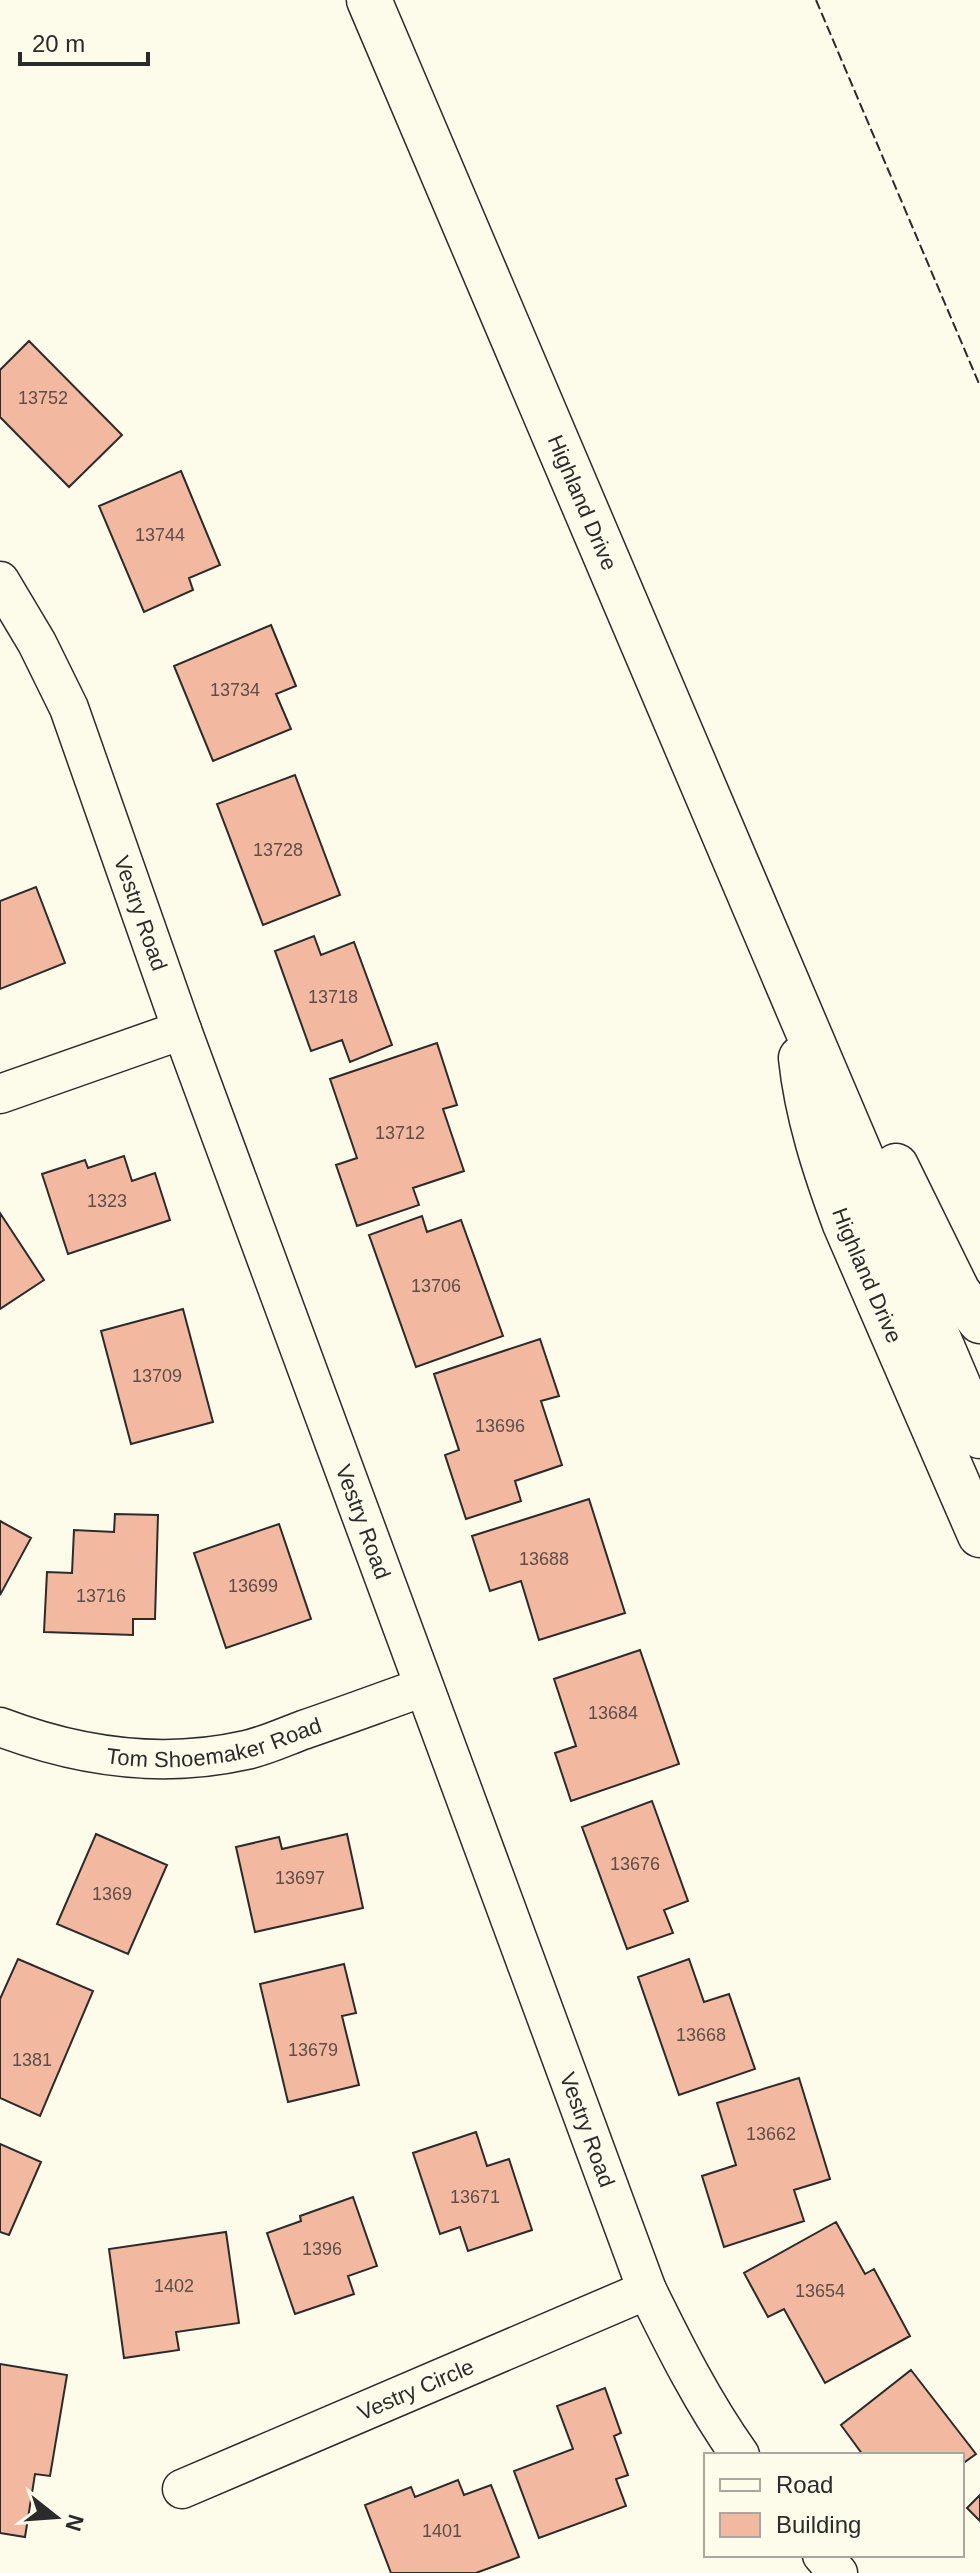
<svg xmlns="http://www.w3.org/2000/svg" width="980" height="2573" font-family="Arial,sans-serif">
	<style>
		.building { fill: #f2b8a0; stroke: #2b2b2b; stroke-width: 2 }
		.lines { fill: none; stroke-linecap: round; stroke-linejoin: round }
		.street-casing { stroke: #2b2b2b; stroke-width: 41 }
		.secondary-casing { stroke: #2b2b2b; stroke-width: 47 }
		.street { stroke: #fdfbea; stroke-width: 38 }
		.secondary { stroke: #fdfbea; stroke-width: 44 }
		.fence { stroke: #2b2b2b; stroke-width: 2; stroke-dasharray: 10 4; stroke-linecap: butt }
		.labels { text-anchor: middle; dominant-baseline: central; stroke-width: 6; stroke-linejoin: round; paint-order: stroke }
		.number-label { font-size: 18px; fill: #5d4e48 }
		.street-label { font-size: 22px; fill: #2b2b2b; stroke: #fdfbea }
	</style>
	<rect width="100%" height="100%" fill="#fdfbea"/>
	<!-- building -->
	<path class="building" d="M29,341L122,435L69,487L0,417V370Z
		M181,471L220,565L189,578L193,590L144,612L99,506Z
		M271,625L296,686L276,694L291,729L213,761L174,666Z
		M295,775L340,895L263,925L217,804Z
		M36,887L65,963L0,989V901Z
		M314,936L321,955L354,942L392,1045L350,1062L342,1040L311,1051L275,951Z
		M437,1043L457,1105L443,1109L464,1171L413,1188L419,1205L357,1226L336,1165L357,1158L330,1079Z
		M124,1156L132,1181L155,1173L170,1220L68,1254L42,1174L85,1160L88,1168Z
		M0,1213L44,1280L0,1309Z
		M422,1216L427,1232L461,1220L503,1336L416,1367L369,1235Z
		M183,1309L213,1422L131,1444L101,1331Z
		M540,1339L559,1396L541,1401L562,1465L515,1481L521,1501L466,1519L445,1455L459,1450L434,1374Z
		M589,1499L625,1613L539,1640L521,1581L490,1591L472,1536Z
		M115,1514L158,1515L155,1619H133V1635L44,1632L47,1572L72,1573L74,1530L114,1532Z
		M0,1521L31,1538L0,1595Z
		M279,1524L311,1619L226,1648L194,1553Z
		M640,1650L679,1764L571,1801L555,1753L576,1746L554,1679Z
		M652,1801L688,1901L664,1910L673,1933L627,1949L582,1827Z
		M96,1834L167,1865L128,1954L57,1924Z
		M347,1834L363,1908L255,1932L236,1847L279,1837L282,1849Z
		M18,1959L93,1991L40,2116L0,2098V1999Z
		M689,1959L704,2002L729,1994L755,2069L679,2095L638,1977Z
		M344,1964L356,2013L342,2016L359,2085L288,2102L260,1984Z
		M799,2078L830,2179L794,2190L804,2221L724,2247L702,2176L736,2165L717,2103Z
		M476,2132L487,2166L509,2159L532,2230L468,2251L460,2227L440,2234L413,2153Z
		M0,2144L41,2162L9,2235L0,2232Z
		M353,2197L377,2266L348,2276L354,2294L295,2314L267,2233L301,2221L300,2216Z
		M836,2222L865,2274L874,2269L910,2336L825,2383L784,2309L768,2317L744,2273Z
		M226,2232L239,2323L176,2332L179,2350L124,2358L109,2249Z
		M0,2364L67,2375L50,2476L35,2474L25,2537L0,2533Z
		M911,2370L976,2454L962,2464V2455H863L841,2425Z
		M605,2388L621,2433L614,2436L628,2475L616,2479L626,2506L539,2538L514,2471L573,2449L557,2406Z
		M458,2480L464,2495L491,2485L519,2557L476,2573H391L365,2505L411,2487L415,2497Z
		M980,2495V2521L967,2508Z"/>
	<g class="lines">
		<!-- street casing -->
		<g class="street-casing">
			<g id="street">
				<path id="s1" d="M0,581L37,643L69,708L182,1030L647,2290C675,2347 703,2403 740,2455"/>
				<path d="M0,1094L182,1030"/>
				<path id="s2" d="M0,1727C79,1757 162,1769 246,1750C265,1746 284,1737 303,1730C344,1716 384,1701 424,1687"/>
				<path id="s3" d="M182,2489L647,2290"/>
				<path d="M822,2555L838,2573"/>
			</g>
		</g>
		<!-- secondary casing -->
		<g class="secondary-casing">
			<g id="secondary">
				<path id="s4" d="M369,0L980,1436"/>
				<path id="s5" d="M801,1058C807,1115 825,1170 845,1224L980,1535"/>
				<path d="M896,1166L958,1292L980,1321"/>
			</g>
		</g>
		<!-- street -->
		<use href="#street" class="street"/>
		<!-- secondary -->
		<use href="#secondary" class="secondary"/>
		<!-- fence -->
		<path class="fence" d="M816,0L980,386"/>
	</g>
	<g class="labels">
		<!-- number labels -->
		<g class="number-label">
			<text x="43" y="398">13752</text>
			<text x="160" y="535">13744</text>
			<text x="235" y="690">13734</text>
			<text x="278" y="850">13728</text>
			<text x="333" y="997">13718</text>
			<text x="400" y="1133">13712</text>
			<text x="107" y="1201">1323</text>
			<text x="436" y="1286">13706</text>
			<text x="157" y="1376">13709</text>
			<text x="500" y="1426">13696</text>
			<text x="544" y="1559">13688</text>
			<text x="253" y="1586">13699</text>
			<text x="101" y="1596">13716</text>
			<text x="613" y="1713">13684</text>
			<text x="635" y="1864">13676</text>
			<text x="300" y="1878">13697</text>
			<text x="112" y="1894">1369</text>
			<text x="701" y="2035">13668</text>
			<text x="313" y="2050">13679</text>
			<text x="32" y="2060">1381</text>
			<text x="771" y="2134">13662</text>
			<text x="475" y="2197">13671</text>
			<text x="322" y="2249">1396</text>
			<text x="174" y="2286">1402</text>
			<text x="820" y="2291">13654</text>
			<text x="442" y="2531">1401</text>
		</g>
		<!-- street labels -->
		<g class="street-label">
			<text stroke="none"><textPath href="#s4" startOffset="546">Highland Drive</textPath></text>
			<text stroke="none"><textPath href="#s1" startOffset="362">Vestry Road</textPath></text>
			<text stroke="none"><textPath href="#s5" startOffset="228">Highland Drive</textPath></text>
			<text stroke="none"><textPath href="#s1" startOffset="1010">Vestry Road</textPath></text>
			<text stroke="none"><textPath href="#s2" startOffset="220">Tom Shoemaker Road</textPath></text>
			<text stroke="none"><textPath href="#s1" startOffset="1658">Vestry Road</textPath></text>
			<text stroke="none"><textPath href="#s3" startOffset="254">Vestry Circle</textPath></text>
		</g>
	</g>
	<!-- legend -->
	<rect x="704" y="2453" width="260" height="104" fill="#fdfbea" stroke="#a9a89e" stroke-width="2"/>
	<rect x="720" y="2479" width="40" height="12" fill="#fdfbea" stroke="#a9a89e" stroke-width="2"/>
	<text x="776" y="2493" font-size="24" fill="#2b2b2b">Road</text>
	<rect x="720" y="2513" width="40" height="24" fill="#f2b8a0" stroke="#a9a89e" stroke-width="2"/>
	<text x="776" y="2533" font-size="24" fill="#2b2b2b">Building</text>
	<!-- north arrow -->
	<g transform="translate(56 2517) rotate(107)" stroke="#fdfbea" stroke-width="6" paint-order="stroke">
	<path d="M0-6L14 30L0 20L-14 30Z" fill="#2b2b2b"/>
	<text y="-12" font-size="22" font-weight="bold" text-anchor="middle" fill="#2b2b2b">N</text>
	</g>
	<!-- scale -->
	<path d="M20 52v12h128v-12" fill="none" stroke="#2b2b2b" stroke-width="4"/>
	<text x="32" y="52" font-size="24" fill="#2b2b2b" stroke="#fdfbea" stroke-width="6" paint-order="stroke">20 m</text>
</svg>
